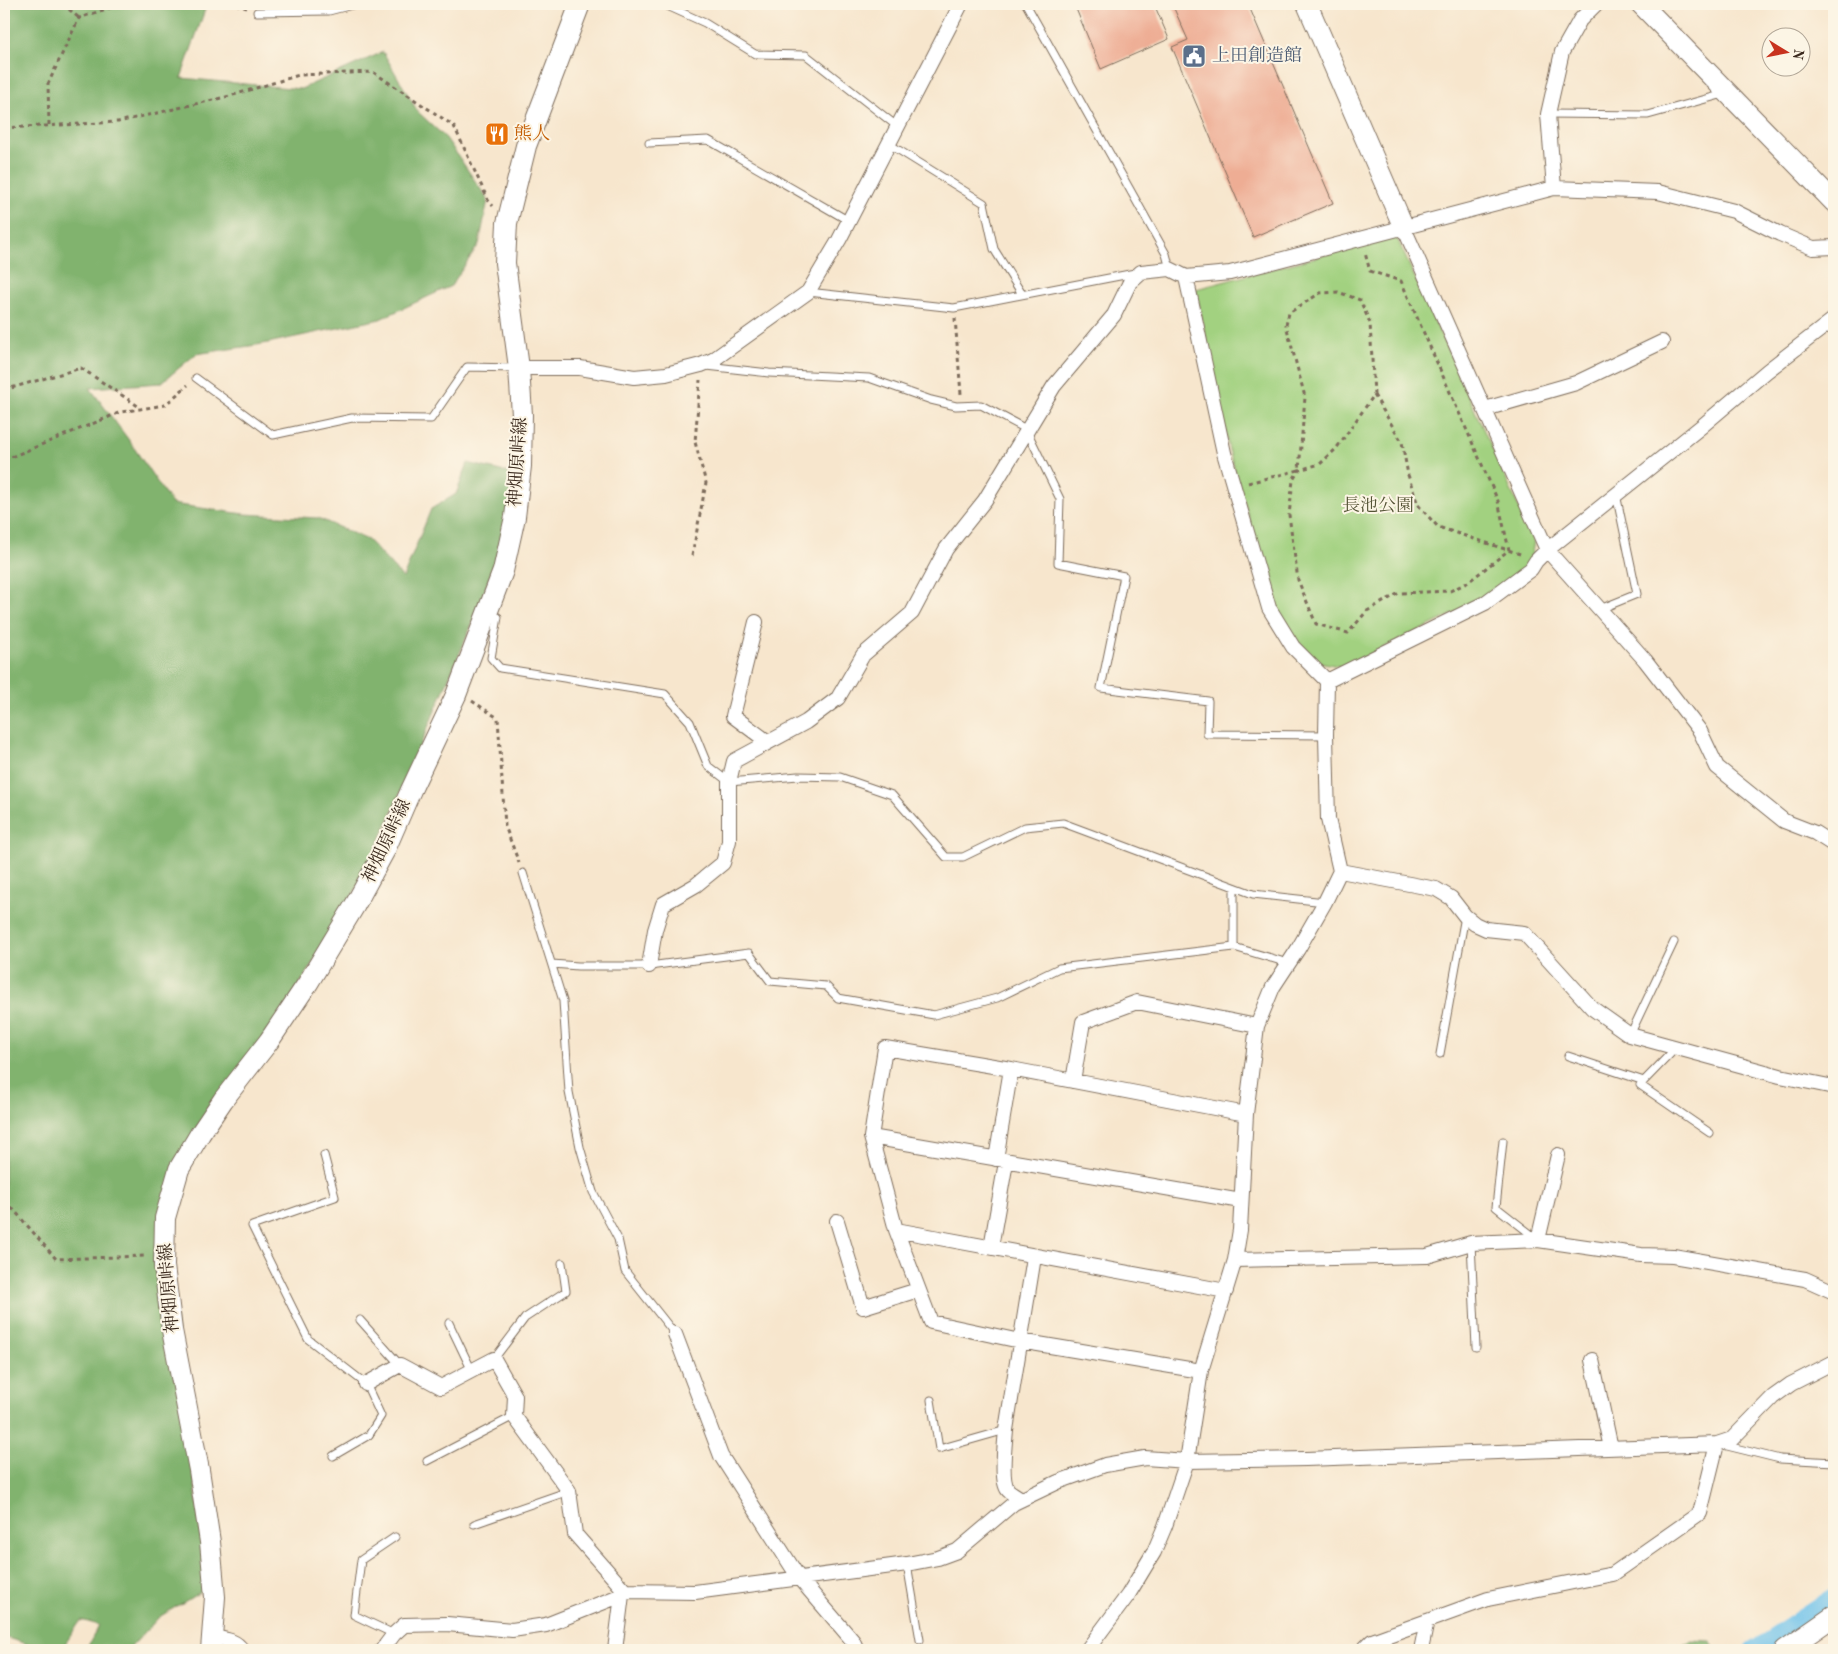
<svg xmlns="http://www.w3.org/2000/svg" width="1838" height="1654" font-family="'Old Standard TT','Noto Serif JP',serif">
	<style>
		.green { fill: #a2d180; stroke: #6e7e4f }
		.forest { fill: #81b36e; stroke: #5e6e46 }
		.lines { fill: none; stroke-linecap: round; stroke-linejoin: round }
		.canal { stroke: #6ec2eb; stroke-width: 18 }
		.building { fill: #eead94 }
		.lane-casing { stroke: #7d6c5b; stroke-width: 9 }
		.street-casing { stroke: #7d6c5b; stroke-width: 16 }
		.secondary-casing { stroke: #7d6c5b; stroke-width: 22 }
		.path { stroke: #7d6c5b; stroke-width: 3; stroke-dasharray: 4 4; stroke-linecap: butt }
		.lane { stroke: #fff; stroke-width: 7 }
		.street { stroke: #fff; stroke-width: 14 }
		.secondary { stroke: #fff; stroke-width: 20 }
		.labels { text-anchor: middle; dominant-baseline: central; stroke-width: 4; stroke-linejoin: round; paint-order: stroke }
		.service-label { font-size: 18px; fill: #4e5e75; stroke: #fcf5e5; text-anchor: start }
		.food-label { font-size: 18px; fill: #c56008; stroke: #fcf5e5; text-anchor: start }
		.street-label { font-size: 18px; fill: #3b2a1e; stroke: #fcf5e5 }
		.park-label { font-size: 18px; fill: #555436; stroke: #fcf5e5 }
	</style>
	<rect width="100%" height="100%" fill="#fcf5e5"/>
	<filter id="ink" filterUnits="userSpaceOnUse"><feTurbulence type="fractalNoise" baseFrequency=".02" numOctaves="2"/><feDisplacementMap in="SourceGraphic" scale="10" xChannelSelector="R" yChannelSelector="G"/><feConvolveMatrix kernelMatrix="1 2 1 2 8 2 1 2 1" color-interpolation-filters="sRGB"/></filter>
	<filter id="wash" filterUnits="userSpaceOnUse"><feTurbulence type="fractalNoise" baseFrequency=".0096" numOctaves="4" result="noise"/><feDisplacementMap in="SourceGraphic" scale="20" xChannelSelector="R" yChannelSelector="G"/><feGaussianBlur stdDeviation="1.12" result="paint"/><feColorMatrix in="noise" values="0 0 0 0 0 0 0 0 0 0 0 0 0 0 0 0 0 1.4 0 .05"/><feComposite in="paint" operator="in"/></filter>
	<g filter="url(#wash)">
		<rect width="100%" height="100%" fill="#f7e6cd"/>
		<!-- green -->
		<path class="green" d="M1396,236L1534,541L1530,565L1483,600L1343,667L1319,662L1298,643L1274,605L1229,450L1196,289Z"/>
		<!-- forest -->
		<path class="forest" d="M4,4H207L181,78L301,89L383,52L418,112L446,138L488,200L479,244L451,286L380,319L263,344L196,354L161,383L90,388L128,439L172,504L244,514L318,518L368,540L403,578L431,509L456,494L468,463L513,474L509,518L479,608L376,849L348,905L163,1209L207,1588L159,1617L131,1647L132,1650H86L99,1625L81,1620L61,1650H46L4,1637Z
			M1690,1641L1711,1642L1717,1650H1675Z"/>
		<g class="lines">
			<!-- canal -->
			<path class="canal" d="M1753,1650L1834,1597"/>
		</g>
		<g id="blocks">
			<!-- building -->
			<path class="building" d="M1074,4H1154L1169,39L1101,69Z
				M1172,4H1248L1333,203L1253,237L1172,47L1188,40Z"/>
		</g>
	</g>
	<g filter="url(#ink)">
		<use href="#blocks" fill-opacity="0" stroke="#7d6c5b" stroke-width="1"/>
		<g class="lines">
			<!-- lane casing -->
			<g class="lane-casing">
				<path id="lane" d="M663,4L705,23L755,54L806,55L898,127
					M1026,4L1166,254L1170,269
					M257,12L329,11L356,4
					M1548,114L1648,115L1724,94
					M649,143L708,140L849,221
					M889,144L984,203L994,249L1022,294
					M808,292L954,308L1135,273
					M707,366L769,373L869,378L931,400L956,406L981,405L1026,429L1060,499L1058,563L1124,576L1101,688L1208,701L1207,734L1326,735
					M196,378L273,435L352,418L431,419L467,367L516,368
					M1600,609L1637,594L1616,494
					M489,612L498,617L491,658L500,668L665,694L690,722L708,766L729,782L798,776L840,777L892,795L946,857H963L1025,827L1063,823L1253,894L1325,902
					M523,873L563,1001L569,1092L580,1147L593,1192L618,1239L625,1271L675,1334
					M1234,887V947
					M552,964L578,966H649L749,953L770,981L826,986L838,998L934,1015L997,998L1059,968L1234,947L1288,963
					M1630,1035L1674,942
					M1676,1048L1640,1085L1710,1133
					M1440,1054L1465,916
					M1568,1056L1644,1081
					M1503,1141L1496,1207L1537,1239
					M324,1155L335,1197L252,1226L308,1339L366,1384L381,1416L369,1435L333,1456
					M1471,1243L1476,1347
					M360,1320L400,1365
					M449,1323L472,1371
					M494,1359L525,1318L566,1291L562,1263
					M931,1400L939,1449L1006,1430
					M1723,1445L1780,1459L1834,1462
					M427,1461L514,1416
					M474,1524L569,1491
					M907,1564L920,1640
					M394,1634L354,1615L361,1560L395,1537"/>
			</g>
			<!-- street casing -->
			<g class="street-casing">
				<path id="street" d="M1554,188L1548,114L1562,52L1580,20L1596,4
					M1404,228L1547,550L1645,660L1700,731L1717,767L1784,821L1815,833L1834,845
					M519,368H580L634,377L666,374L701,365L713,360L808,292L839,240L961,4
					M1485,409L1576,383L1662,342
					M756,622L733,716L768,742
					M1327,681L1485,603L1531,569L1536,561L1547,550L1702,426L1767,371L1834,319
					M1340,871L1436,889L1451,898L1465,916L1475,924L1486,929L1524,933L1592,1008L1630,1035L1780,1076L1834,1087
					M649,966L655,930L663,904L696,885L723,863L729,841V782L734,761L806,722L838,698L863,655L912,613L946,549L985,500L1054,386L1114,315L1130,282L1141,272L1170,269L1186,277L1230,273L1554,188L1658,192L1734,211L1780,234L1813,248L1834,247
					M1073,1081L1083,1022L1137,1002L1257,1026
					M871,1137L1241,1201
					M996,1159L1011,1069
					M837,1221L863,1307L918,1290
					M896,1230L1226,1291
					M1538,1240L1558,1155
					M991,1247L1006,1162
					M1235,1260L1427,1256L1471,1243L1538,1240L1641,1255L1673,1256L1805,1279L1834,1292
					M675,1334L721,1456L799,1578L853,1641L857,1650
					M1592,1360L1611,1448
					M1201,1371L1020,1341L931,1322L896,1230L871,1137L885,1048L1011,1069L1246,1114
					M366,1384L400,1365L441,1387L494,1359L515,1396L514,1416L569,1491L575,1534L625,1591L695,1592L907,1564L938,1558L957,1551L1014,1503L1058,1482L1105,1465L1145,1458L1187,1461L1306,1459L1717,1444L1732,1439L1773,1397L1791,1384L1834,1362
					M1021,1499C1017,1496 1011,1493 1008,1490C1000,1480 1005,1443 1006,1430L1034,1257
					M213,1637C224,1639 236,1640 242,1650
					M382,1650L394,1634L404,1625L447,1624L512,1630L546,1625L622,1595L625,1591
					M615,1650L622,1595
					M1087,1650L1128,1595L1154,1552L1165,1526L1187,1461L1201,1371L1235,1260L1240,1230L1246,1114L1257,1026L1273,987L1298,949L1325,902L1340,871L1328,819L1326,735L1327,681L1293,647L1269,608L1224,453L1186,277
					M1363,1650L1372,1641L1488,1599L1613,1574L1700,1513L1717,1444
					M1421,1650L1427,1621"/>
			</g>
			<!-- secondary casing -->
			<g class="secondary-casing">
				<path id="secondary" d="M1307,4L1404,228
					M1641,4L1834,202
					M211,1650L215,1597L210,1542L199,1470L172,1330L164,1266L165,1218L179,1169L200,1134L223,1100L269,1041L308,983L355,905L385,850L411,790L456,695L503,571L515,517L521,466L522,415L519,368L505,263L507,223L526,146L580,4
					M1785,1650L1834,1616"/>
			</g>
			<!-- path -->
			<path class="path" d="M63,4L79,18
				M236,4L247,8
				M49,125L48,84L79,18L122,4
				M4,128L118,122L230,96L299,75L373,72L454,126L488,200L493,206
				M955,318L961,394
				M4,390L81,368L141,408
				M1374,395L1402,442L1408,475L1418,505L1438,527L1523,555
				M4,460L121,412L165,405L188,385
				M1248,483L1299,470L1305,397L1286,325L1289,313L1320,293L1338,292L1360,300L1370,323L1374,395L1336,449L1320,464L1299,470L1293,480L1289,515L1298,580L1316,624L1348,633L1367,611L1399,593L1450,591L1467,583L1509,550L1498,501L1401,281L1370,271L1365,253
				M692,556L706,483L695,442L700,380
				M472,701L498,718L505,826L519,863
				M4,1204L14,1210L56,1259L146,1256"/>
			<!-- lane -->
			<use href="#lane" class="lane"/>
			<!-- street -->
			<use href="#street" class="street"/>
			<!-- secondary -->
			<use href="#secondary" class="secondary"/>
		</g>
	</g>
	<!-- icons -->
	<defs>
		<g id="civic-square" transform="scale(1.25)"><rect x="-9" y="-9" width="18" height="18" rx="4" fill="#5c6f8a" stroke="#fcf5e5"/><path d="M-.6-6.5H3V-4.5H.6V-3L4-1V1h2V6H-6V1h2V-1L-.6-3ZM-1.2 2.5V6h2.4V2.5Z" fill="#fff"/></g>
		<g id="restaurant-square" transform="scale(1.25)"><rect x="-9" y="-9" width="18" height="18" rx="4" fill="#e8710a" stroke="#fcf5e5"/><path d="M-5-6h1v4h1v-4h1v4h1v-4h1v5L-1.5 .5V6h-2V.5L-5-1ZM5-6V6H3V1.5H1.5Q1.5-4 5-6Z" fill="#fff"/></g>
	</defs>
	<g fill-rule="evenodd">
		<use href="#civic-square" x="1194" y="56"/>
		<use href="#restaurant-square" x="497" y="134"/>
	</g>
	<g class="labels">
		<!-- service labels -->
		<g class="service-label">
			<text x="1212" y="56">上田創造館</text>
		</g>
		<!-- food labels -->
		<g class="food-label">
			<text x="514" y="134">熊人</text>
		</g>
		<!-- street labels -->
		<g class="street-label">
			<text transform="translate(518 462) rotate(-86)">神畑原峠線</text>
			<text transform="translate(387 841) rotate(-65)">神畑原峠線</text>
			<text transform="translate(169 1288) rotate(-95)">神畑原峠線</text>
		</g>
		<!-- park labels -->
		<g class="park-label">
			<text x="1378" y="506">長池公園</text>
		</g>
	</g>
	<!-- margin -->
	<rect width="1838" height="1654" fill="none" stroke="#fcf5e5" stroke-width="20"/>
	<!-- north arrow -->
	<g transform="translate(1786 52) rotate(100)"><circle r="24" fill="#fcf5e5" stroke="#afa495"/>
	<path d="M0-4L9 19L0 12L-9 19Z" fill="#c8321e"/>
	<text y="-8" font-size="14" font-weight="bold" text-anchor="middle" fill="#3b2a1e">N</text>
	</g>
</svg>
